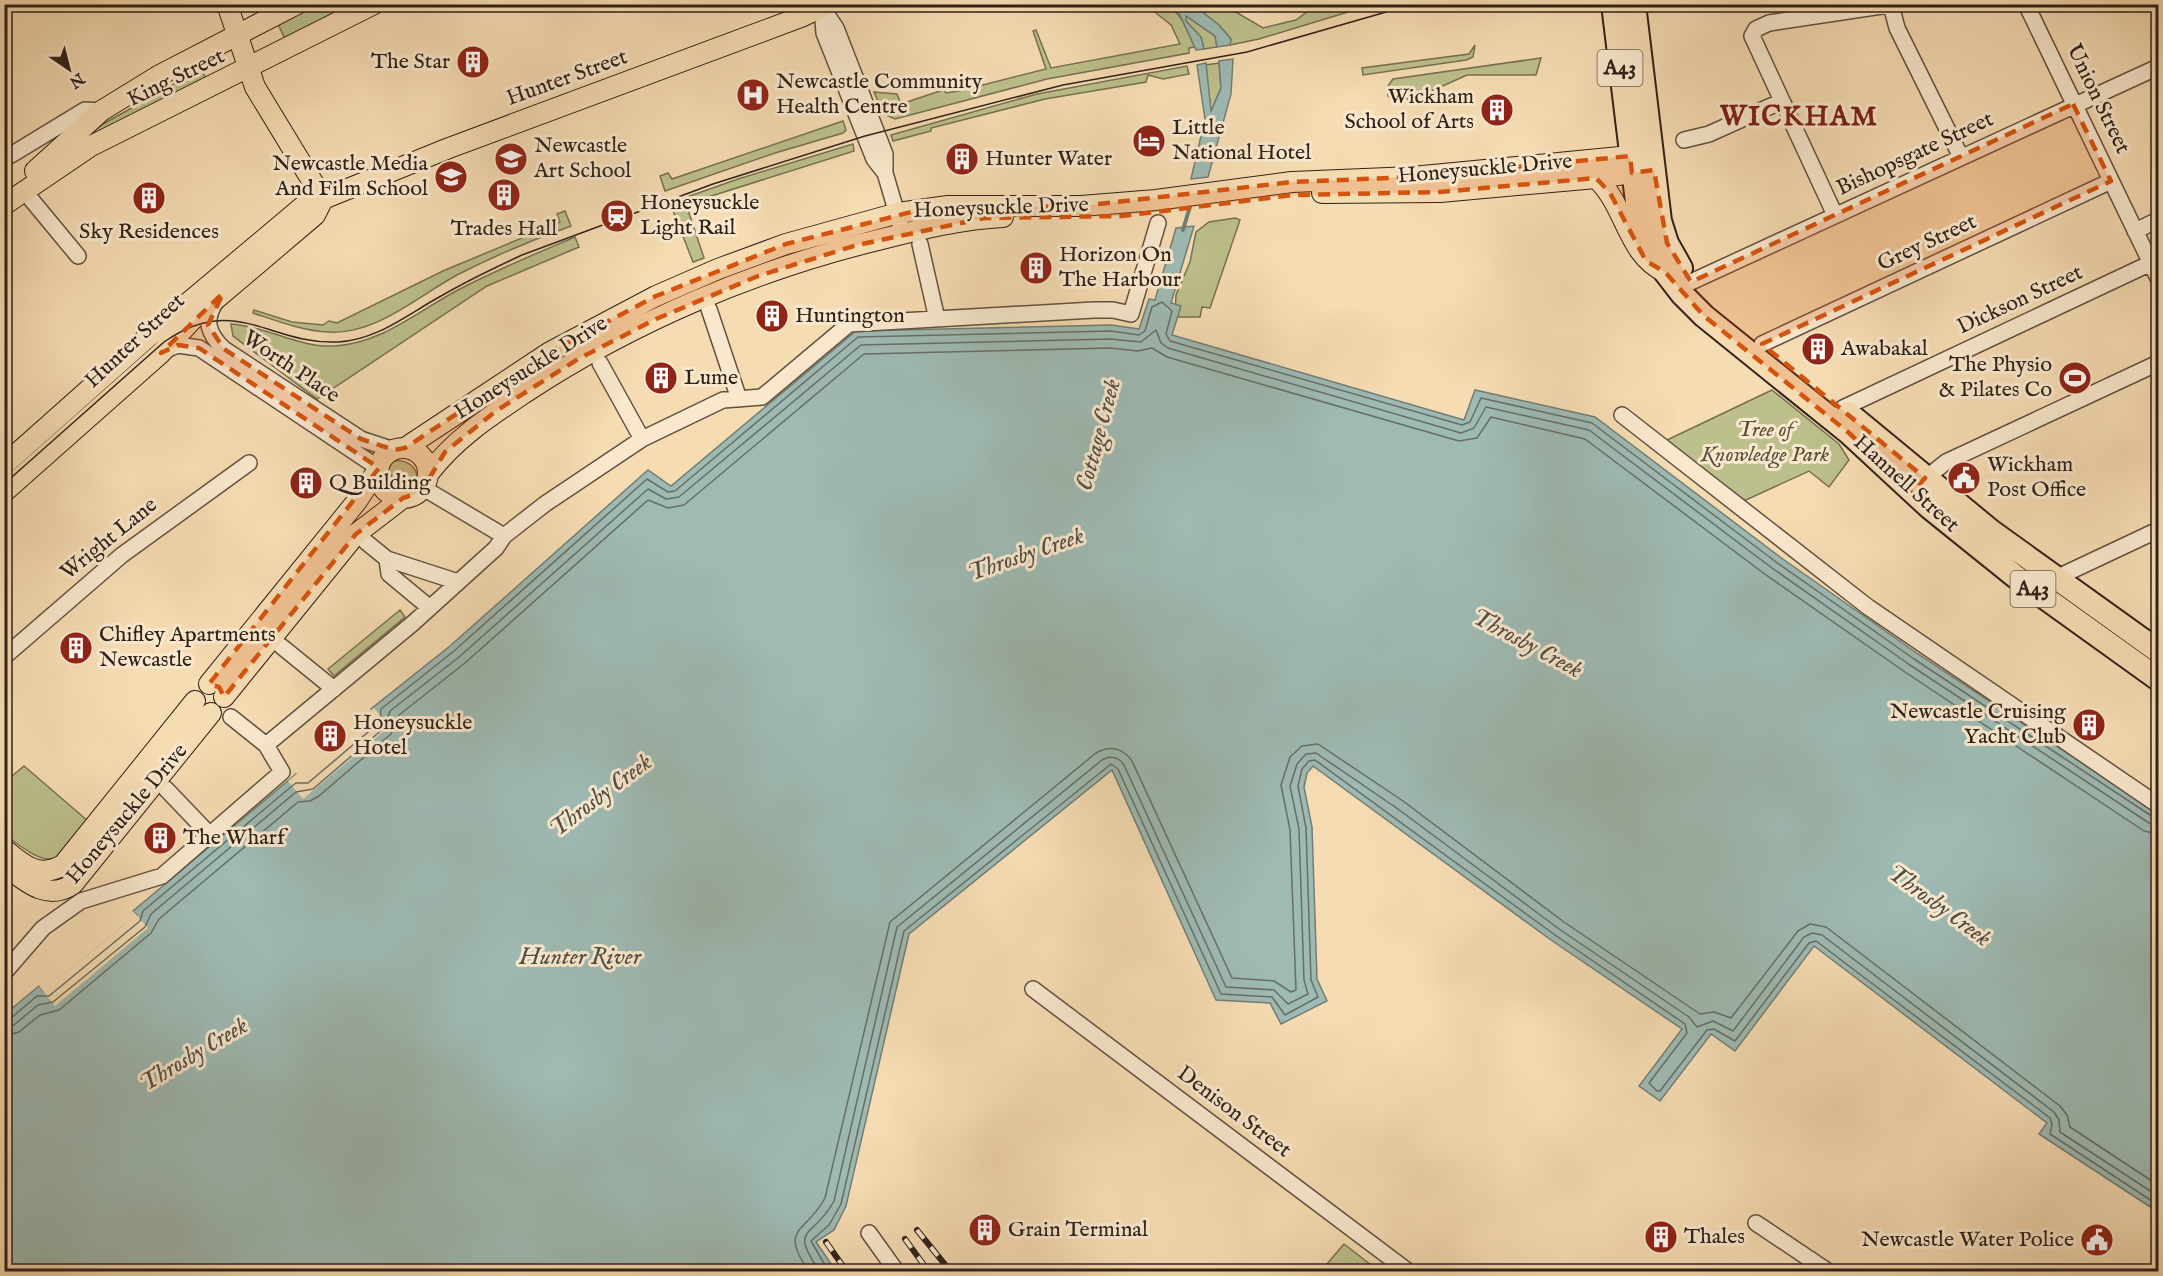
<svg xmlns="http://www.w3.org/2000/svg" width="2163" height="1276" font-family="'IM FELL English',serif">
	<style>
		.green { fill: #bdc08c; stroke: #767052; stroke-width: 1.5 }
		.water { fill: #9ebab3; stroke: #727d75; stroke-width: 1.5 }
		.pier { fill: #f6dcb3 }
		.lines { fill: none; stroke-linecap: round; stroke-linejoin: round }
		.shore { stroke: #666e66; stroke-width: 1.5 }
		.stream { stroke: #727d75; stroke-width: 4 }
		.minor-casing { stroke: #61503f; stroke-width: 18 }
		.major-casing { stroke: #2f2118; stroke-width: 22 }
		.highway-casing { stroke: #2f2118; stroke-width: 26 }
		.minor { stroke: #f9e8ce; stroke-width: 15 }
		.major { stroke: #f6dcb3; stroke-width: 20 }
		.highway { stroke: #f6dcb3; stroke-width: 22 }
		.tram { stroke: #2f2118; stroke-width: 1.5 }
		.rail-casing { stroke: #2f2118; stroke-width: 6 }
		.rail { stroke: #f9e8ce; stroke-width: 4; stroke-dasharray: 11; stroke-linecap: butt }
		.marked { fill: #d6530d; fill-opacity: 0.2; stroke: #d6530d; stroke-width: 4.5; stroke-dasharray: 12 8; stroke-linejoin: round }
		.labels { text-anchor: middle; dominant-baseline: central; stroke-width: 6; stroke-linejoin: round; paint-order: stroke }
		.shield { fill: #f9e8ce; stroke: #6c5d4f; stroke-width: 1.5 }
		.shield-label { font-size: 21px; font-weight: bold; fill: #2f2118 }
		.poi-label { font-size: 22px; fill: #2f2118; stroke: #f9e8ce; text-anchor: start }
		.street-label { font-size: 22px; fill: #2f2118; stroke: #f9e8ce }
		.park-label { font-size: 22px; font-style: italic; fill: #5a513b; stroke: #f9e8ce }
		.water-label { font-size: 24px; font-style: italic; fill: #504f46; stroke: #f9e8ce }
		.district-label { font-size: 28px; font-weight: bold; letter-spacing: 1.5px; fill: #7a1f14; stroke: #f9e8ce }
	</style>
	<rect width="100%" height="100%" fill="#f6dcb3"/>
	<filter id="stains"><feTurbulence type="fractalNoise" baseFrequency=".00333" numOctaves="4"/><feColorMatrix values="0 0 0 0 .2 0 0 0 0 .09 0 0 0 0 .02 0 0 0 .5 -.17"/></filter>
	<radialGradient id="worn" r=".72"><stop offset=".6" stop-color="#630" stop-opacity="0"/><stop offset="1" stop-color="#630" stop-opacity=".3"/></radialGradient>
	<!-- green -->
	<path class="green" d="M315,5H352L285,39L278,24Z
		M1146,5C1182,5 1180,18 1195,47L1189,48V53L1047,79L895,119L884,114L874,92L897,94L901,104L940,91L938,85L941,84L946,93L959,91L1046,69L1033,31L1036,30L1051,68L1180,44L1171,25Z
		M1193,5H1224L1263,28L1296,20L1308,11L1371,5L1259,39L1230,45L1231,39L1219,25Z
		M1186,16L1215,36L1217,47L1204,49L1201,37L1186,21Z
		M1475,45L1473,57L1466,60L1363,75L1362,68L1469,54Z
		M1541,58L1536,75H1467L1416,98L1412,102L1403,96L1397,104L1388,96V86L1393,79Z
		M1219,63L1221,88L1211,111L1205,65Z
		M1187,66L1189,74L1163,79L1148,75L1146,82L1045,99L931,128V131L893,141L891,135L1037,94Z
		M201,69L207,80L23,186L103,124Z
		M843,121L846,130L843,133L775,153L665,191L660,176L668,173L672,179Z
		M853,144L854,151L686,204L704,258L693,262L670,203L738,179Z
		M565,211L571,226C532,240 494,256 457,275C418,296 376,335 329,332C303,331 277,321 253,313L254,310L292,322L323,325L329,321L337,323L443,271L560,222L557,214Z
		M1235,218L1240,220L1210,308L1202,307L1200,317H1175L1176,295L1190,262L1196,232L1209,222Z
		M575,237L579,247L487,286L317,399L233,336L231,324C266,326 299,348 334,346C381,344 418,311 458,290C496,270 535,254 575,237Z
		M1772,390L1839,444L1849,460L1829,487L1809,471L1746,500L1734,498L1665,441Z
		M393,461C407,459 419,467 417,482L406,487L395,482L387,469Z
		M400,610L405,617L334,676L328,669Z
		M24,766L88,821C54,869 51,869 5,835V782Z
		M1344,1244L1375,1268L1372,1271H1321Z"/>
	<!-- water -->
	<path class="water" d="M1167,5H1193L1219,25L1231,39L1230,45L1217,47L1215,36L1186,16V21L1201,37L1204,49L1196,50L1180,15Z
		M1233,59L1231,94L1208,177L1191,179L1205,119L1197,65L1206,63L1211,111L1221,88L1219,61Z
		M1194,226L1171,303L1181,306L1172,335L1464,420L1475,390L1595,417L1780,557L1918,654L2158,813V1212L2039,1134L2047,1123L1814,946L1735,1051L1711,1034L1660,1101L1639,1086L1682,1029L1551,940L1313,766L1307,773L1304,787L1312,827L1317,979L1327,1001L1281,1024L1270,1003L1216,1000L1112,770L909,934L846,1206L834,1230L816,1242L836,1271H5L4,1015L39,986L44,992L137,915L133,911L296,774L303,779L376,716L371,709L450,646L648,470L671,486L856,331L1111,325L1139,329L1149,299L1155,300L1176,228Z"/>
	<!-- pier -->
	<path class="pier" d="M374,708L390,726L303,799L288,781L299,772L303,776L309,772L370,720L372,716L369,712Z
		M133,911L148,928L55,1006L39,986L41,984L45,988L62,976L125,924Z"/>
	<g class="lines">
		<!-- shore -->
		<path class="shore" d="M4,1019L11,1018L37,996H49L140,921L143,911L292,786L296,783H308L380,722L381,709L454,651L647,479L668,492L675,491L858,337L1111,331L1139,335L1145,331L1152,307L1162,302L1172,311L1166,334L1170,341L1462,425L1470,422L1481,398L1592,423L1776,562L1914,659L2153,817L2158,818
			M4,1027L14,1025L38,1005L53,1002L145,927L151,914L296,792L313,789L384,728L390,711L459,657L648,489L666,499L679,497L861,345L1110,339L1141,342L1156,330L1161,343L1168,348L1461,433L1474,428L1486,407L1589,430L1772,568L1910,665L2149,823L2158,825
			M4,1036L19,1032L40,1015L59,1010L151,933L159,919L298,802L310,801L319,796L391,734L399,715L465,663L648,500L668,508L684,505L864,354L1110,348L1138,351L1152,348L1167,357L1459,441L1477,438L1491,417L1585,439L1766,575L1905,672L2144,831L2158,834
			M809,1272C778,1226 806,1234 825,1198L890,922L1096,753C1110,745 1123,748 1132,761L1232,978L1274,981L1291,992L1296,990L1290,830L1281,785L1290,757L1302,746L1318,744L1403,801L1564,922L1700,1014L1714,1012L1731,1018L1798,931L1810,924L1826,927L2060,1106L2067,1115L2070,1127L2158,1185
			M820,1272C788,1225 813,1240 834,1201L897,927L1102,760C1110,755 1119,757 1124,765L1226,987L1274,990L1288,1004L1308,994L1304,980L1299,829L1290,786L1297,764L1306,754L1316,753L1398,809L1559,929L1689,1017L1697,1027L1713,1021L1733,1031L1804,937L1812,933L1822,935L2054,1112L2059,1120L2060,1132L2158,1196
			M829,1272L811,1241L829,1225L841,1204L904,931L1111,764L1118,769L1221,994L1272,997L1285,1015L1318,997L1311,980L1306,828L1298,786L1302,769L1309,761L1315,760L1555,935L1685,1024L1687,1033L1649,1083L1657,1091H1660L1707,1030L1714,1029L1735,1041L1809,943L1816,941L2050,1118L2052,1124L2050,1134L2158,1205"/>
		<!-- stream -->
		<path class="stream" d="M1183,230L1191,203"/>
		<!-- minor casing -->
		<g class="minor-casing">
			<path id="minor" d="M2026,4L2158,278
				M1891,5L1897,28L1961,157
				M822,8L824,33L874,159L885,173L903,234
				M823,9L836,28L885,154V173
				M1684,140L1709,134L1782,101
				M4,153L11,155L85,110L101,111
				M25,192L78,256
				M1835,215L1752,36L1756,29L1769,23L1895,4
				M2135,231L2158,220
				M920,244L937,319
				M1691,282L2158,67
				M217,300C203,320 208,334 224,349L361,439L394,450
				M709,309L739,399
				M1762,344L2111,181
				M163,351L178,345L199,348L377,467
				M600,363L642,439
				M1843,408L2151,263
				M1622,415L1868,607L2158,805
				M1921,482L1946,462L2158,363
				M425,489L504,536
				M366,542L387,559L458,582
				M387,559L389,574L430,608
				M2056,578L2158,530
				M281,646L334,689
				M4,657L122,555L249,463
				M231,717L266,745
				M166,789L210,835
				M4,973L43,928L81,901L162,876L282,772L266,745L412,624L496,548L504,536L545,504L642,439L723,400L762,397L849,324L1094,310H1113L1131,314L1158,223
				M1033,989L1409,1272
				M1756,1223L1829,1272
				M869,1233L897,1272"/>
		</g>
		<!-- major casing -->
		<g class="major-casing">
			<path id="major" d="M227,4L255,87L323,199
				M35,171L101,111L158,76L297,4
				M1596,178C1626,205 1627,255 1665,272
				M1322,193L1440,192L1596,178L1632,173
				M4,205L91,146L374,4
				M405,448L550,352L656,296L718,269L786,244L898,213L948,206H1081L1156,200L1292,182L1412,177L1630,156
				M378 473a25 25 0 1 1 50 0a25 25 0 1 1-50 0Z
				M4,465L157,329L307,203L323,199L449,148L801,17L828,4
				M429,473C456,438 490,416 526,392C634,321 757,269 882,239C922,229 962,219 1003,217
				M4,492L161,353L196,316L315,215L323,199
				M209,684L357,501L377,471
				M224,697L356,534L403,498
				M4,849C23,865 39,879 63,865L195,701
				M4,865C25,881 47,902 73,884L211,713"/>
		</g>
		<!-- highway casing -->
		<g class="highway-casing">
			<path id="highway" d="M1613,4L1637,202L1650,243L1665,272L1682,294L1704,316L1849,433L1929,507L2016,577L2158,679
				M1634,4L1660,221L1667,243L1681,268
				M1848,413L1991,531L2158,651"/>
		</g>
		<!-- minor -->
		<use href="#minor" class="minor"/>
		<!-- major -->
		<use href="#major" class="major"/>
		<!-- highway -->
		<use href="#highway" class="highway"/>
		<!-- tram -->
		<path class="tram" d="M4,484L164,342C235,292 269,345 338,342C377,340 408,314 441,296C467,281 494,268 522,255L713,184L865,136L1063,85L1247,52L1414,4"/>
		<!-- rail casing -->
		<g class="rail-casing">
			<path id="rail" d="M917,1230L951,1272
				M905,1239L929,1272
				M826,1242L847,1272"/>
		</g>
		<!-- rail -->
		<use href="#rail" class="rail"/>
	</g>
	<!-- marked area -->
	<path class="marked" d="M2073,104L2111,181L1762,344L1925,478L1912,493L1849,433L1704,316L1665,272L1646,261L1610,193L1596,178L1440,192L1293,195L1122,216L985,218L857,245L758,276L656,319L578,359L496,411L445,452L421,492L403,498L356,534L224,697L219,687L209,684L379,468L199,348L178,345L161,353L223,293L208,325L224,349L361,439L394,450L405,448L550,352L656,296L786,244L923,209L1081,206L1292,182L1412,177L1630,156L1632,173L1654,170L1667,243L1691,282Z"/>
	<!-- icons -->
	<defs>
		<g id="building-disc" transform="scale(1.725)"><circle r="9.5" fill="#8f2418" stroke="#f9e8ce"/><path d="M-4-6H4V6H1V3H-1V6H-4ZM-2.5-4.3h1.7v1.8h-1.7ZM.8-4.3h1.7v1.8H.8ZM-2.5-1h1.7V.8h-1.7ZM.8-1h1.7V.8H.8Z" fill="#fff"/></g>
		<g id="hospital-disc" transform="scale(1.725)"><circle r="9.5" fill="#8f2418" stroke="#f9e8ce"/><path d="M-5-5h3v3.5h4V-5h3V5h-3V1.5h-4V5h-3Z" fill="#fff"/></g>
		<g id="hotel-disc" transform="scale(1.725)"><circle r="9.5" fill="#8f2418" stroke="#f9e8ce"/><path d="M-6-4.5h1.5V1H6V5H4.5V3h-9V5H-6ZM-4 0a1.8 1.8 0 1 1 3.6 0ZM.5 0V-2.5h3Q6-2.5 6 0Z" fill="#fff"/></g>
		<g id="university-disc" transform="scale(1.725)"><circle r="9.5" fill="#8f2418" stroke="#f9e8ce"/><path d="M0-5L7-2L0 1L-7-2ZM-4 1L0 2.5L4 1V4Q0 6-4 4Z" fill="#fff"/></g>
		<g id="station-disc" transform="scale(1.725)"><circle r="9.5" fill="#8f2418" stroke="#f9e8ce"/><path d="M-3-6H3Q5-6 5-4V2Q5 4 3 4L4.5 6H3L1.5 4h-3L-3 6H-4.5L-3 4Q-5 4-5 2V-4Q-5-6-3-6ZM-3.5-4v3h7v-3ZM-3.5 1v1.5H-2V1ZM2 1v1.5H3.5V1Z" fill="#fff"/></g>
		<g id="stadium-disc" transform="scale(1.725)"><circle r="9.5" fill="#8f2418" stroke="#f9e8ce"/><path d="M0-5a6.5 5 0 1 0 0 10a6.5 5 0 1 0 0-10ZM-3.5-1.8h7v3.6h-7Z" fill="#fff"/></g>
		<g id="civic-disc" transform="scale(1.725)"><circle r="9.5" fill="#8f2418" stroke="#f9e8ce"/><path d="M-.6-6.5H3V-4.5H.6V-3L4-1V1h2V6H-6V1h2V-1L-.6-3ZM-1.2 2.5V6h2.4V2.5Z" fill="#fff"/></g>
	</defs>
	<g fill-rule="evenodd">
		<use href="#building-disc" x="473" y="62"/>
		<use href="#hospital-disc" x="753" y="95"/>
		<use href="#building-disc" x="1497" y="110"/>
		<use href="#hotel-disc" x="1149" y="141"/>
		<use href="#university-disc" x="511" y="159"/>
		<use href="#building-disc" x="962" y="159"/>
		<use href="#university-disc" x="451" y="177"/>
		<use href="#building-disc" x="504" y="195"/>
		<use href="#building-disc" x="149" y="198"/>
		<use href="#station-disc" x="617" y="216"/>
		<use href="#building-disc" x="1036" y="268"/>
		<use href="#building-disc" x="772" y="316"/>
		<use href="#building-disc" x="1818" y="349"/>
		<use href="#building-disc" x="661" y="378"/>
		<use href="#stadium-disc" x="2075" y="378"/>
		<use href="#civic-disc" x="1964" y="478"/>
		<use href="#building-disc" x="306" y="483"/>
		<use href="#building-disc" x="76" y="648"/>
		<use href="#building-disc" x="2089" y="725"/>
		<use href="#building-disc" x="330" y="736"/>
		<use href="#building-disc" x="160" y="838"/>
		<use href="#building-disc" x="985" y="1230"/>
		<use href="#building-disc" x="1661" y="1237"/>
		<use href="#civic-disc" x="2097" y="1240"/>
	</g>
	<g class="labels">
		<!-- shield labels -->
		<g class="shield">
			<rect x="1597.5" y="50" width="45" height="36" rx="4.5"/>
			<rect x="2010.5" y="571" width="45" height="36" rx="4.5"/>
		</g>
		<g class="shield-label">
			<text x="1620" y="68">A43</text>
			<text x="2033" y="589">A43</text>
		</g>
		<!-- poi labels -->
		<g class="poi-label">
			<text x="450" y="62" text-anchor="end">The Star</text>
			<text x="776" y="82">Newcastle Community<tspan x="776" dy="25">Health Centre</tspan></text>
			<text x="1474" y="97" text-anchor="end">Wickham<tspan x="1474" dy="25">School of Arts</tspan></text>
			<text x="1172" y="128">Little<tspan x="1172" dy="25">National Hotel</tspan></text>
			<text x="534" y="146">Newcastle<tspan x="534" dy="25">Art School</tspan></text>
			<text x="985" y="159">Hunter Water</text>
			<text x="428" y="164" text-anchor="end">Newcastle Media<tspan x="428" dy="25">And Film School</tspan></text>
			<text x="640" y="203">Honeysuckle<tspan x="640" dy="25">Light Rail</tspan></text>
			<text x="504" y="229" text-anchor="middle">Trades Hall</text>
			<text x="149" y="232" text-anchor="middle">Sky Residences</text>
			<text x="1059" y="255">Horizon On<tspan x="1059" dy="25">The Harbour</tspan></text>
			<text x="795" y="316">Huntington</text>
			<text x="1841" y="349">Awabakal</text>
			<text x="2052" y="365" text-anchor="end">The Physio<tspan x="2052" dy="25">&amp; Pilates Co</tspan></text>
			<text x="684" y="378">Lume</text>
			<text x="1987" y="465">Wickham<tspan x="1987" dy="25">Post Office</tspan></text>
			<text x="329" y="483">Q Building</text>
			<text x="99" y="635">Chifley Apartments<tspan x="99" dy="25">Newcastle</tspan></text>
			<text x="2066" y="712" text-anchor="end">Newcastle Cruising<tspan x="2066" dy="25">Yacht Club</tspan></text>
			<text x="353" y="723">Honeysuckle<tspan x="353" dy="25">Hotel</tspan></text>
			<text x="183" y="838">The Wharf</text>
			<text x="1008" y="1230">Grain Terminal</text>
			<text x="1684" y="1237">Thales</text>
			<text x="2074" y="1240" text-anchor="end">Newcastle Water Police</text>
		</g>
		<!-- street labels -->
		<g class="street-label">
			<text transform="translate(176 78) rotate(-26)">King Street</text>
			<text transform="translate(567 78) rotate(-20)">Hunter Street</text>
			<text transform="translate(2098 99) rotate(64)">Union Street</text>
			<text transform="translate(1915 154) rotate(-25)">Bishopsgate Street</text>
			<text transform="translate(1485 169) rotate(-5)">Honeysuckle Drive</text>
			<text transform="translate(1001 208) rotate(-2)">Honeysuckle Drive</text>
			<text transform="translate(1927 243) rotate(-25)">Grey Street</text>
			<text transform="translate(2020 300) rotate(-25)">Dickson Street</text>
			<text transform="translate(135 341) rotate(-43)">Hunter Street</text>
			<text transform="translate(291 367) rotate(34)">Worth Place</text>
			<text transform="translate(531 368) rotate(-32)">Honeysuckle Drive</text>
			<text transform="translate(1906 484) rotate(42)">Hannell Street</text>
			<text transform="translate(109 539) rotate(-39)">Wright Lane</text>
			<text transform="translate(127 814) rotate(-50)">Honeysuckle Drive</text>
			<text transform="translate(1234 1112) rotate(37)">Denison Street</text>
		</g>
		<!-- park labels -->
		<g class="park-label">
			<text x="1765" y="430">Tree of<tspan x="1765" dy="25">Knowledge Park</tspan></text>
		</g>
		<!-- water labels -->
		<g class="water-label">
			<text transform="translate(1099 435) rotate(-75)">Cottage Creek</text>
			<text transform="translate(1026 555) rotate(-19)">Throsby Creek</text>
			<text transform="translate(1527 644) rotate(28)">Throsby Creek</text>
			<text transform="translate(601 796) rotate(-37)">Throsby Creek</text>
			<text transform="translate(1939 906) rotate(36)">Throsby Creek</text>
			<text x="580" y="957">Hunter River</text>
			<text transform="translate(194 1055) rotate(-31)">Throsby Creek</text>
		</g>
		<!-- district labels -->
		<g class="district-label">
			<text x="1799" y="117">WICKHAM</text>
		</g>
	</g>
	<!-- margin -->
	<rect width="2163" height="1276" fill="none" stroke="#f6dcb3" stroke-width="24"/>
	<rect x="6" y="6" width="2151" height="1264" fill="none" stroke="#2f2118" stroke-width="3"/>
	<rect x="12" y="12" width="2139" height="1252" fill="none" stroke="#2f2118" stroke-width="1.5"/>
	<!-- north arrow -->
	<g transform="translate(69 69) rotate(145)" stroke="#f9e8ce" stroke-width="4.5" paint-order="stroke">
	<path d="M0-4.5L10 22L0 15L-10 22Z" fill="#2f2118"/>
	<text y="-9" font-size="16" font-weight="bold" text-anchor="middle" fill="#2f2118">N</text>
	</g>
	<rect width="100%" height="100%" filter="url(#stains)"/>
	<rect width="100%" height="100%" fill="url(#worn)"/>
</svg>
